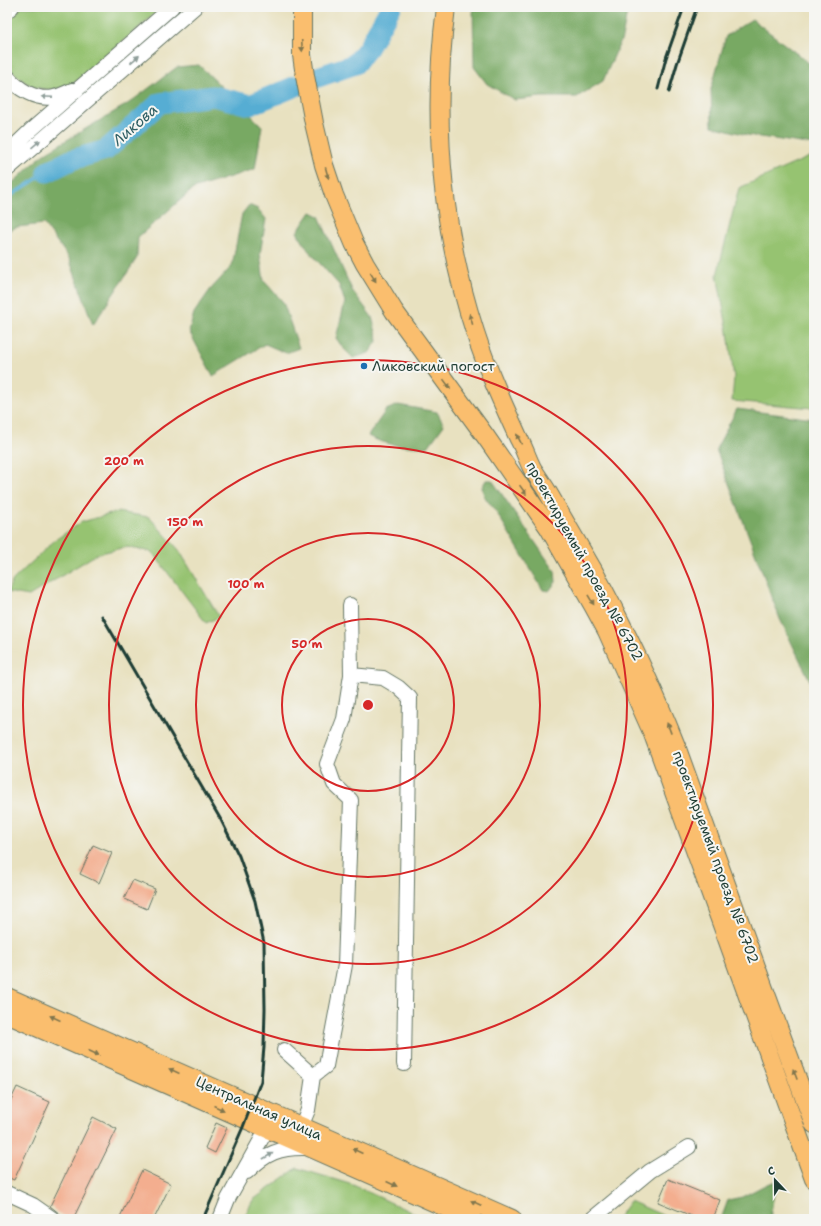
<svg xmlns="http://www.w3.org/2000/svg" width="821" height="1226" font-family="'Shantell Sans',sans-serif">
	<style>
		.green { fill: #96c371; stroke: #5a8052 }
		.forest { fill: #78a963; stroke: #4c734c }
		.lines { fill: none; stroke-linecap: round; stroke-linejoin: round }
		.stream { stroke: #57add3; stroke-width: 3.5 }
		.river { stroke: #57add3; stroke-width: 21 }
		.building { fill: #f3ae8f }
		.minor-casing { stroke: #657665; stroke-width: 16 }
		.major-casing { stroke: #657665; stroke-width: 20 }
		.minor { stroke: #fff; stroke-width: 14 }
		.major { stroke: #fabe6e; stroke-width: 18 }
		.rail { stroke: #1f3d34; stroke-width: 3 }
		.oneway { fill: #82774e }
		.oneway2 { fill: #8f9e9a }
		.ring { fill: none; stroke: #d62828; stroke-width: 2 }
		.poi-dot { fill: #1f6fb2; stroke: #f6f6f2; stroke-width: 1.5 }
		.labels { text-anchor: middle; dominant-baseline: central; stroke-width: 4; stroke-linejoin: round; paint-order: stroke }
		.poi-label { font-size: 14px; fill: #1f3d34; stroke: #f6f6f2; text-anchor: start }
		.street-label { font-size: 14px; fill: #1f3d34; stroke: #f6f6f2 }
		.water-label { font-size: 15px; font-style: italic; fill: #305f64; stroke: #f6f6f2 }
		.centre { fill: #d62828; stroke: #f6f6f2; stroke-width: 2 }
		.ring-label { font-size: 12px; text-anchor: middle; font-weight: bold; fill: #d62828; stroke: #f6f6f2; stroke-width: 4; stroke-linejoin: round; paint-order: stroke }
	</style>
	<rect width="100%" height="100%" fill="#f6f6f2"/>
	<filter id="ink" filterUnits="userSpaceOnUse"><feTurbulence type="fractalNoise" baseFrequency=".025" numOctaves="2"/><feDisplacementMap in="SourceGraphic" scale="8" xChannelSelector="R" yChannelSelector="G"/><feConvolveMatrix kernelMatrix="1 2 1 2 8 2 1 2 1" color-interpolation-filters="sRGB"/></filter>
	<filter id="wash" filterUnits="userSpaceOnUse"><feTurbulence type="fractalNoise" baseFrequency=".012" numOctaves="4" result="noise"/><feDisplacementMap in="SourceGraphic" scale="16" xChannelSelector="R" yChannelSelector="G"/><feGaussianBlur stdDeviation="0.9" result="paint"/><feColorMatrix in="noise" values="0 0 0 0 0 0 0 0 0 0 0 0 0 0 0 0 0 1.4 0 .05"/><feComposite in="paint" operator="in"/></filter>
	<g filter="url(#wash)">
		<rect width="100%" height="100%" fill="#e8e1c0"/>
		<!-- green -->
		<path class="green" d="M22,7H162L87,74L71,85L53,90L44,89L34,87L26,83L13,72L7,64V21L13,14Z
			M814,155V408L732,401L734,378L728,332L717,275L739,188Z
			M117,512L149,517L179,550L219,617L206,623L152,552L126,547L97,554L29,596L7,592L13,580L55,540L82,522Z
			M297,1168L353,1185L426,1219H243L253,1200Z
			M630,1201L671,1219H617Z"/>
		<!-- forest -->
		<path class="forest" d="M473,7H628L622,38L603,81L577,97H541L515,100L487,84L474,67Z
			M752,19L814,67V145L747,135L712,126L711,89L726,36Z
			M199,65L262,126L255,169L193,189L138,237L137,258L93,325L69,258L44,224L17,227L7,231V188L45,153L129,103L177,67Z
			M249,205L258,209L266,219L260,254L264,281L283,302L299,348L286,353L265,344L213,376L189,331L194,313L210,290L232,266L242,214Z
			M311,212L319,216L352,290L372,317L378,340L369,353L353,358L343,348L336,338L345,302L339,285L308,250L297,232Z
			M398,405L437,412L444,425L428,447C407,447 387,446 368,436L386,410Z
			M737,409L814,419V689L780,619L716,449Z
			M486,480H492L555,571L556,582L549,591L543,590L497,513L484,496L482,487Z
			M776,1181L770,1219H721L728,1200L742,1197L767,1184Z"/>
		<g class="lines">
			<!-- stream -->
			<path class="stream" d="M7,198L47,172"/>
			<!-- river -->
			<path class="river" d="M315,78L355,64L368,48L391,7
				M47,172L71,160L106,150L160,103L213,96L250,105L296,86"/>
		</g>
		<g id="blocks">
			<!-- building -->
			<path class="building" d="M93,845L112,853L99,883L80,874Z
				M133,880L155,889L147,909L124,899Z
				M17,1087L50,1102L14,1180L7,1177V1108Z
				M93,1117L117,1129L73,1219H70L60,1214L50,1206Z
				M216,1123L227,1128L215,1153L205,1148Z
				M142,1170L171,1184L154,1219H119Z
				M668,1179L720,1200L713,1219H699L658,1202Z"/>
		</g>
	</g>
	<g filter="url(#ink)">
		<use href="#blocks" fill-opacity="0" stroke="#657665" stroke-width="1"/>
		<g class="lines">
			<!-- minor casing -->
			<g class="minor-casing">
				<path id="minor" d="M7,11L12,7
					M7,76C18,89 36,101 54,97C60,96 66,93 72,90
					M7,153L31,130L172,7
					M7,170L195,7
					M351,675L383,678L398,687L410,698L404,1064
					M284,1050L313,1076
					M301,1127L308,1110L313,1076L326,1066L345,965L351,800L334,784L327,764L344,719L351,675L350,605
					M247,1172C266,1153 280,1147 307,1148
					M7,1193L33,1205L53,1219
					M220,1219L228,1199L267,1129L274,1121
					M592,1219L650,1171L689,1147"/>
			</g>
			<!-- major casing -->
			<g class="major-casing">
				<path id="major" d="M302,7V55L305,76L314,123L324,165L334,195L354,243L365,264L394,311L486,437L549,528L594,607L607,631L653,734L814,1179
					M446,7C432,116 441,227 475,332C487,369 503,404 519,439C524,448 527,458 532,468C537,476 542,483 547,491C562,517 578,544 593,570C624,627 652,685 676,746L763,986L814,1124
					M7,997L512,1219
					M7,1014L472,1219"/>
			</g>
			<!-- minor -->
			<use href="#minor" class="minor"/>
			<!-- major -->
			<use href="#major" class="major"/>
			<!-- rail -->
			<path class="rail" d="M658,89L666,58L684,7
				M669,92L677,64L697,7
				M102,616L221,820L239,856L255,901L264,943L265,1009L264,1047L261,1081L243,1127L203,1219"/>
		</g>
		<!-- one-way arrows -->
		<defs><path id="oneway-solid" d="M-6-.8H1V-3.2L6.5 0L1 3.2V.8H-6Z"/></defs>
		<g class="oneway">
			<use href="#oneway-solid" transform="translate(302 46) rotate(87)"/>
			<use href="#oneway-solid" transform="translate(327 173) rotate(74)"/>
			<use href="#oneway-solid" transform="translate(373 277) rotate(58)"/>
			<use href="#oneway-solid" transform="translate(471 319) rotate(-106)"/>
			<use href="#oneway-solid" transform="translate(447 384) rotate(54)"/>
			<use href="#oneway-solid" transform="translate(519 439) rotate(-116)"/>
			<use href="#oneway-solid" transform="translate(523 490) rotate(55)"/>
			<use href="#oneway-solid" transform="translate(591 600) rotate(59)"/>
			<use href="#oneway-solid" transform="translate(669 728) rotate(-111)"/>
			<use href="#oneway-solid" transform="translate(55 1018) rotate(-156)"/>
			<use href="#oneway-solid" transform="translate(94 1053) rotate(24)"/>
			<use href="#oneway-solid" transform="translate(174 1071) rotate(-156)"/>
			<use href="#oneway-solid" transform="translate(795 1074) rotate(-111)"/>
			<use href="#oneway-solid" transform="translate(219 1108) rotate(24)"/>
			<use href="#oneway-solid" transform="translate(357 1151) rotate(-156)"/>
			<use href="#oneway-solid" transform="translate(392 1184) rotate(24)"/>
			<use href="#oneway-solid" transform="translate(476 1203) rotate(-156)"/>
		</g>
		<g class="oneway2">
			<use href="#oneway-solid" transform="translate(135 59) rotate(-41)"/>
			<use href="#oneway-solid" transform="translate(47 97) rotate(-178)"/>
			<use href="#oneway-solid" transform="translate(36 144) rotate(-41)"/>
			<use href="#oneway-solid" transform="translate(268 1156) rotate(-30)"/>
		</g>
	</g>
	<!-- distance rings -->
	<g class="ring">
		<circle cx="368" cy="705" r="86"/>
		<circle cx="368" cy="705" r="172"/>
		<circle cx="368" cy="705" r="259"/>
		<circle cx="368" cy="705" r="345"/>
	</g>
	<!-- markers -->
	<circle class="poi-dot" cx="364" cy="366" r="4"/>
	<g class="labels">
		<!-- poi labels -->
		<g class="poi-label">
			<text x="372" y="366">Ликовский погост</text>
		</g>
		<!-- street labels -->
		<g class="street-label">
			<text transform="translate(585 561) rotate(61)">проектируемый проезд № 6702</text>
			<text transform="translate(716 857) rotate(70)">проектируемый проезд № 6702</text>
			<text transform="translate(259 1108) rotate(24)">Центральная улица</text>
		</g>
		<!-- water labels -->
		<g class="water-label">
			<text transform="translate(135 125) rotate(-41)">Ликова</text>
		</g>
	</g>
	<circle cx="368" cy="705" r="6" class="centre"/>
	<g class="ring-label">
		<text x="124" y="465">200 m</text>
		<text x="185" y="526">150 m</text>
		<text x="246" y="588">100 m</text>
		<text x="307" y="648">50 m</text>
	</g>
	<!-- margin -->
	<rect width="821" height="1226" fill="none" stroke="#f6f6f2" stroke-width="24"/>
	<!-- north arrow -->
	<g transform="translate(775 1180) rotate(338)" stroke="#f6f6f2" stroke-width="3" paint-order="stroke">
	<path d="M0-3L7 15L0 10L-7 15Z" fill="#1f3d34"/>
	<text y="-6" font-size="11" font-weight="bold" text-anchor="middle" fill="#1f3d34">С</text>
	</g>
</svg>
